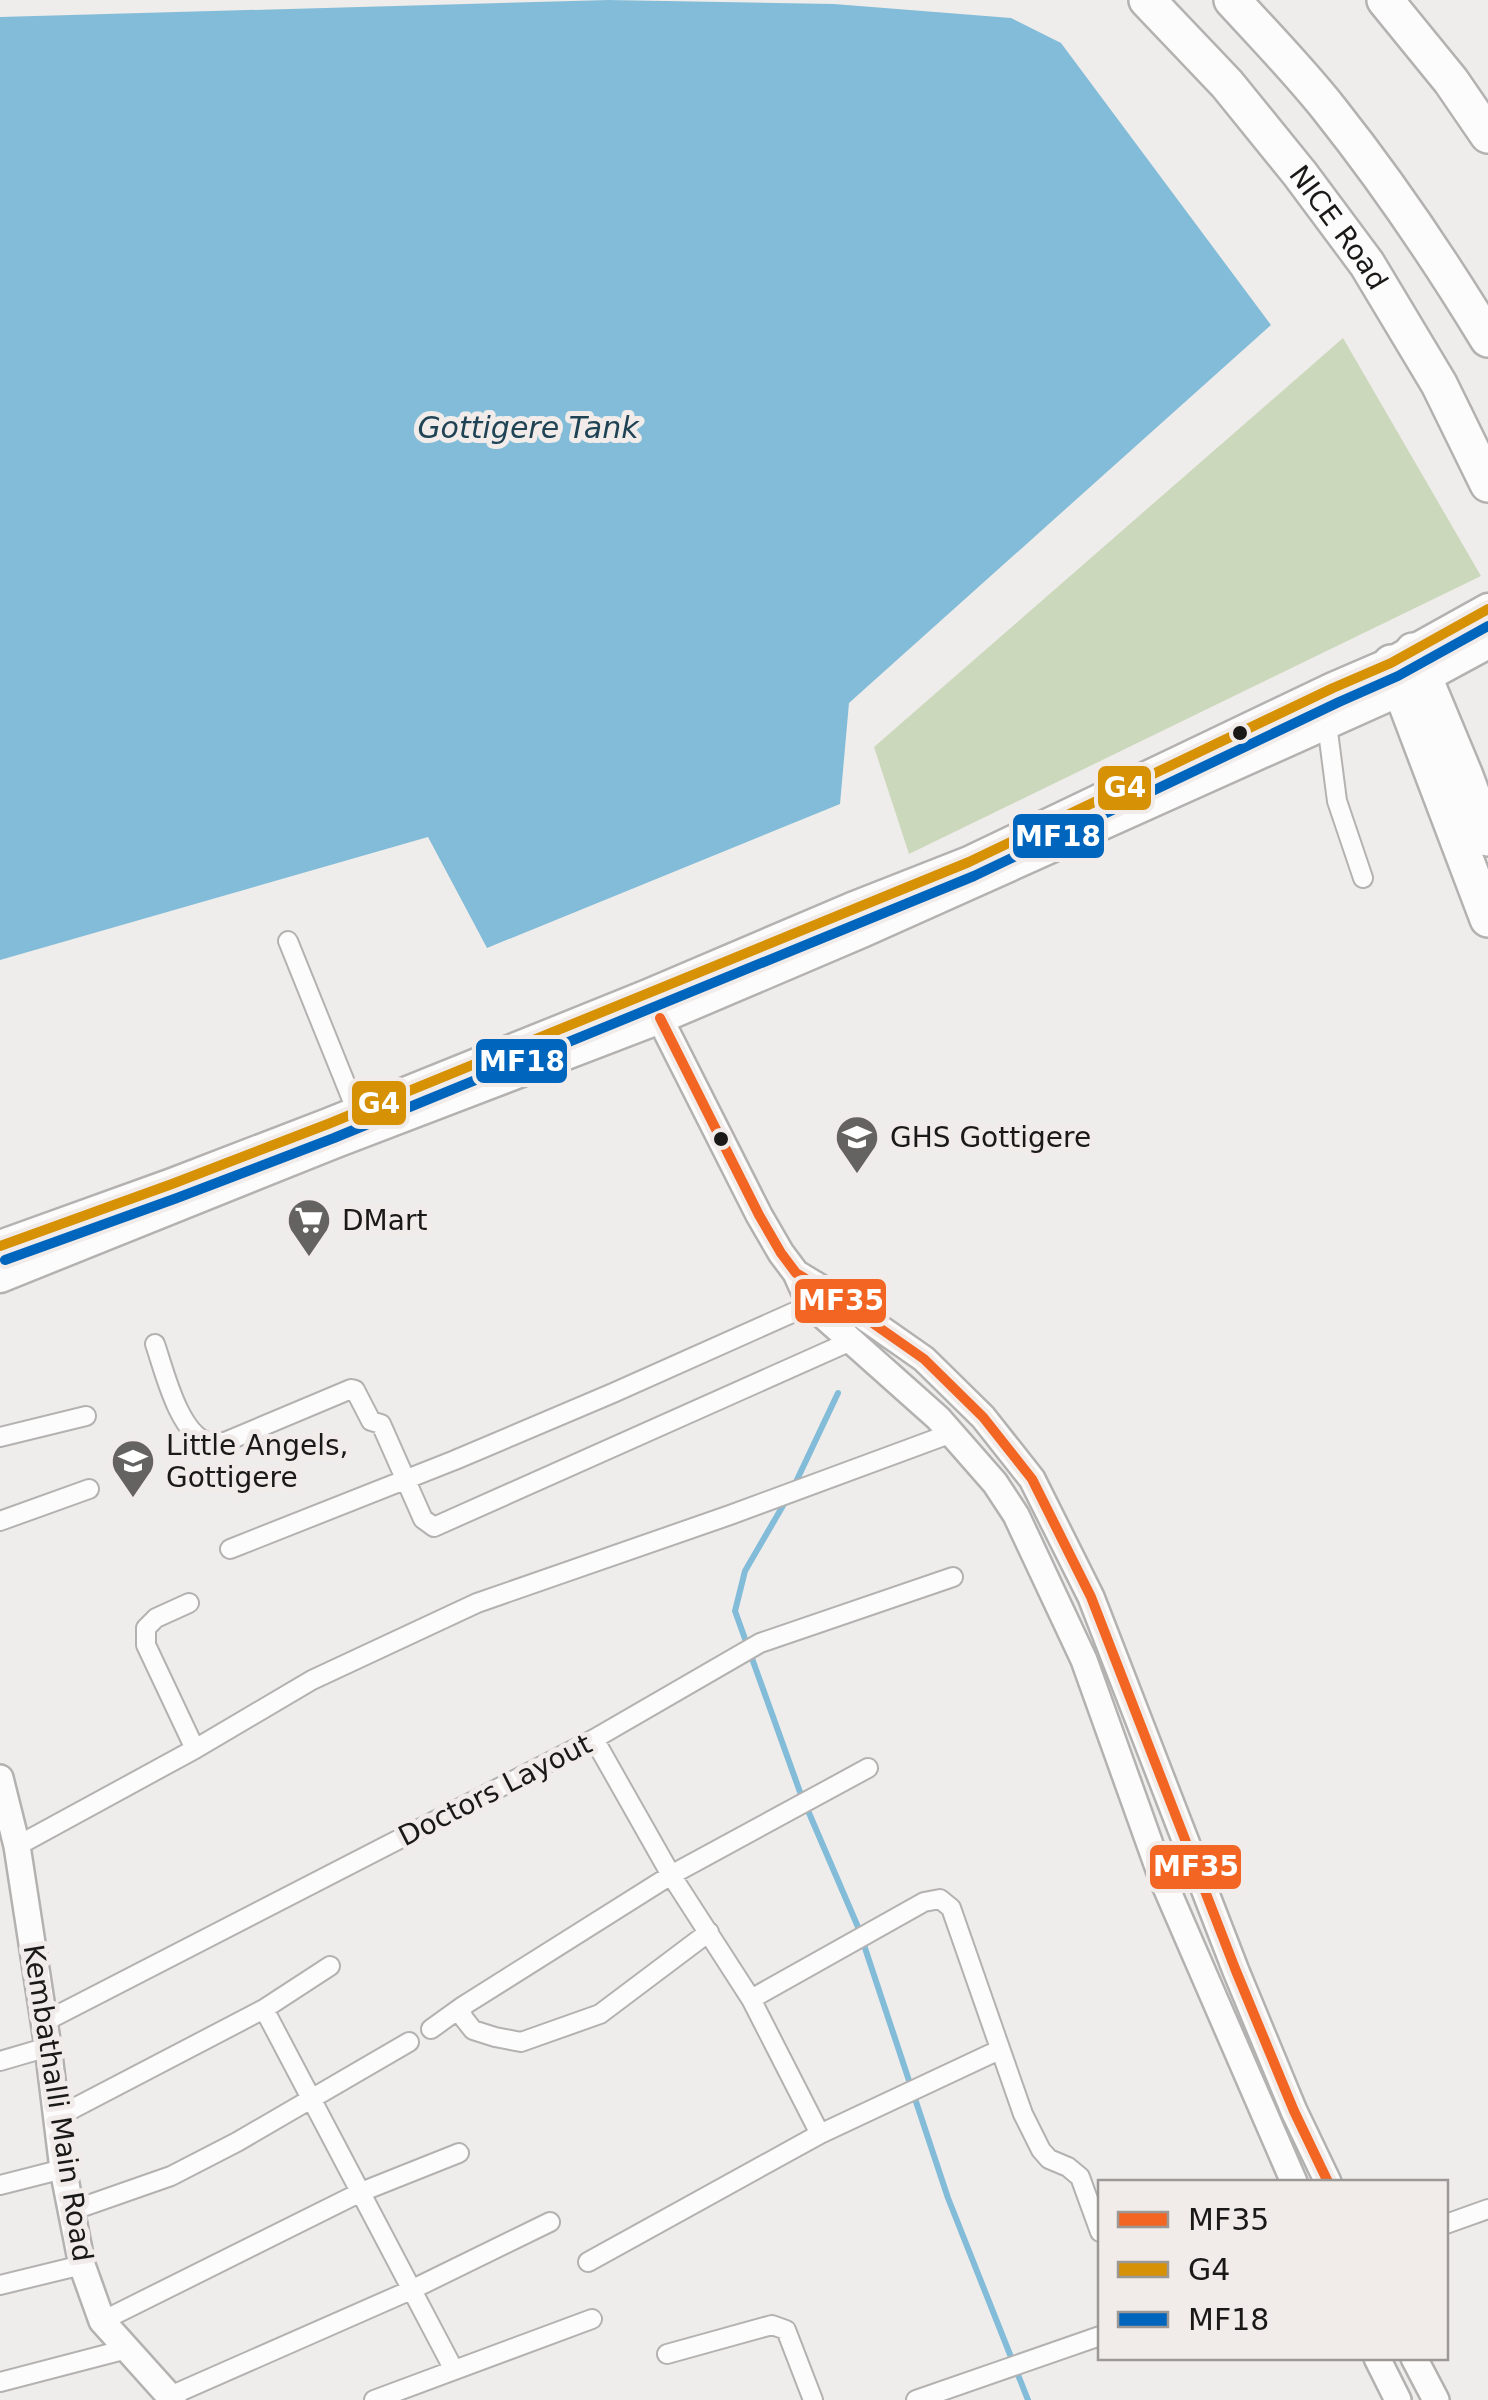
<svg xmlns="http://www.w3.org/2000/svg" width="1488" height="2400" font-family="'DejaVu Sans',sans-serif">
	<style>
		.green { fill: #ccd8bb }
		.water { fill: #83bcd8 }
		.lines { fill: none; stroke-linecap: round; stroke-linejoin: round }
		.stream { stroke: #83bcd8; stroke-width: 6 }
		.street-casing { stroke: #b4b2b1; stroke-width: 22 }
		.secondary-casing { stroke: #b4b2b1; stroke-width: 30 }
		.primary-casing { stroke: #b4b2b1; stroke-width: 35 }
		.highway-casing { stroke: #b4b2b1; stroke-width: 40 }
		.street { stroke: #fdfcfc; stroke-width: 18 }
		.secondary { stroke: #fdfcfc; stroke-width: 25 }
		.primary { stroke: #fdfcfc; stroke-width: 30 }
		.highway { stroke: #fdfcfc; stroke-width: 35 }
		.bus-1-casing { stroke: #f1ece9; stroke-width: 18 }
		.bus-2-casing { stroke: #f1ece9; stroke-width: 18 }
		.bus-3-casing { stroke: #f1ece9; stroke-width: 18 }
		.bus-1 { stroke: #f26522; stroke-width: 10 }
		.bus-2 { stroke: #d69104; stroke-width: 10 }
		.bus-3 { stroke: #0065bd; stroke-width: 10 }
		.bus-dot { fill: #1b1918; stroke: #f1ece9; stroke-width: 4 }
		.labels { text-anchor: middle; dominant-baseline: central; stroke-width: 10; stroke-linejoin: round; paint-order: stroke }
		.street-label { font-size: 28px; fill: #1b1918; stroke: #f1ece9 }
		.poi-label { font-size: 28px; fill: #1b1918; stroke: #f1ece9; text-anchor: start }
		.water-label { font-size: 30px; font-style: italic; fill: #1f4355; stroke: #f1ece9 }
		.line-badge { stroke: #f1ece9; stroke-width: 4 }
		.badge-label { font-size: 28px; text-anchor: middle; font-weight: bold; fill: #fff }
	</style>
	<rect width="100%" height="100%" fill="#efedeb"/>
	<!-- green -->
	<path class="green" d="M1343,338L1481,576L909,854L874,747Z"/>
	<!-- water -->
	<path class="water" d="M608,0L834,4L1011,18L1061,43L1271,325L849,703L840,804L487,948L428,837L0,960V17Z"/>
	<g class="lines">
		<!-- stream -->
		<path class="stream" d="M794,1486L838,1393
			M788,1497L745,1571L735,1611L800,1792L858,1927L948,2198L1028,2400"/>
		<!-- street casing -->
		<g class="street-casing">
			<path id="street" d="M1327,724L1337,801L1363,878
				M288,941L357,1112
				M155,1344C164,1370 179,1434 208,1442C209,1442 224,1442 225,1442L351,1389L355,1390L371,1421L381,1424L423,1519L434,1527L851,1341
				M0,1437L86,1416
				M0,1521L89,1489
				M230,1549L455,1460L613,1393L819,1301
				M189,1603L156,1618L146,1628V1645L195,1749
				M594,1739L671,1875L751,1999L820,2134L999,2050
				M17,1846L195,1749L312,1680L477,1603L730,1515L952,1433
				M709,1932L600,2014L521,2042L495,2037L473,2030L462,2016L463,2006L671,1875L868,1768
				M751,1999L924,1902L940,1899L951,1908L1023,2114L1041,2150L1049,2159L1068,2167L1080,2177L1100,2232
				M264,2009L454,2370
				M44,2022L594,1739L760,1643L953,1577
				M431,2029L463,2006
				M0,2061L48,2047
				M57,2117L264,2009L330,1966
				M0,2185L63,2169
				M71,2211L171,2176L237,2142L409,2042
				M1446,2224L1488,2209
				M588,2262L820,2134
				M0,2285L82,2265
				M102,2321L361,2192L459,2153
				M667,2354L772,2325L786,2330L813,2400
				M0,2382L127,2349
				M170,2396L411,2290L550,2222
				M374,2400L592,2319
				M916,2400L1100,2336"/>
		</g>
		<!-- secondary casing -->
		<g class="secondary-casing">
			<path id="secondary" d="M652,1003L759,1215L781,1253L796,1273L810,1304L938,1418L995,1483L1016,1515L1084,1660L1162,1878L1294,2182
				M796,1273L834,1296L924,1359L983,1417L1032,1479L1091,1597L1236,1971L1294,2111L1328,2182
				M0,1778L17,1846L48,2047L63,2169L82,2265L102,2321L173,2400
				M1377,2358L1398,2400
				M1414,2358L1436,2400"/>
		</g>
		<!-- primary casing -->
		<g class="primary-casing">
			<path id="primary" d="M0,1246L172,1184L328,1124L648,995L852,908L969,862L1333,688L1391,663L1488,609
				M0,1277L336,1142L660,1018L862,932L1401,690L1488,643"/>
		</g>
		<!-- highway casing -->
		<g class="highway-casing">
			<g id="highway">
				<path id="s1" d="M1147,0L1227,84L1300,174L1367,264L1439,384L1488,484"/>
				<path d="M1232,0C1265,36 1300,72 1330,110C1388,183 1440,260 1488,339"/>
				<path d="M1385,0L1451,81L1488,135"/>
				<path d="M1413,651L1465,776L1488,838"/>
				<path d="M1391,663L1488,919"/>
			</g>
		</g>
		<!-- street -->
		<use href="#street" class="street"/>
		<!-- secondary -->
		<use href="#secondary" class="secondary"/>
		<!-- primary -->
		<use href="#primary" class="primary"/>
		<!-- highway -->
		<use href="#highway" class="highway"/>
		<!-- bus-1 casing -->
		<g class="bus-1-casing">
			<path id="bus-1" d="M660,1018L759,1215L781,1253L796,1273L834,1296L924,1359L983,1417L1032,1479L1091,1597L1236,1971L1294,2111L1328,2182"/>
		</g>
		<!-- bus-2 casing -->
		<g class="bus-2-casing">
			<path id="bus-2" d="M0,1246L172,1184L328,1124L969,862L1333,688L1391,663L1488,609"/>
		</g>
		<!-- bus-3 casing -->
		<g class="bus-3-casing">
			<path id="bus-3" d="M5,1260L177,1198L334,1138L974,876L1339,702L1398,676L1488,626"/>
		</g>
		<!-- bus-1 -->
		<use href="#bus-1" class="bus-1"/>
		<!-- bus-2 -->
		<use href="#bus-2" class="bus-2"/>
		<!-- bus-3 -->
		<use href="#bus-3" class="bus-3"/>
	</g>
	<!-- icons -->
	<defs>
		<g id="school-pin" transform="scale(2.25)"><path d="M0 17L-7.5 6A9.5 9.5 0 1 1 7.5 6Z" fill="#656362" stroke="#f1ece9"/><path d="M0-5L7-2L0 1L-7-2ZM-4 1L0 2.5L4 1V4Q0 6-4 4Z" fill="#fff"/></g>
		<g id="supermarket-pin" transform="scale(2.25)"><path d="M0 17L-7.5 6A9.5 9.5 0 1 1 7.5 6Z" fill="#656362" stroke="#f1ece9"/><path d="M-6-5.5h2.5l.6 2H6L4.5 2H-2.5L-4.4-4H-6ZM-1.5 3.2a1.3 1.3 0 1 0 .1 0ZM3 3.2a1.3 1.3 0 1 0 .1 0Z" fill="#fff"/></g>
	</defs>
	<g fill-rule="evenodd">
		<use href="#school-pin" x="857" y="1137"/>
		<use href="#supermarket-pin" x="309" y="1220"/>
		<use href="#school-pin" x="133" y="1461"/>
	</g>
	<!-- markers -->
	<g class="bus-dot">
		<circle cx="1240" cy="733" r="9"/>
		<circle cx="721" cy="1139" r="9"/>
	</g>
	<g class="labels">
		<!-- street labels -->
		<g class="street-label">
			<text stroke="none"><textPath href="#s1" startOffset="298">NICE Road</textPath></text>
			<text transform="translate(495 1790) rotate(-27)">Doctors Layout</text>
			<text transform="translate(58 2103) rotate(81)">Kembathalli Main Road</text>
		</g>
		<!-- poi labels -->
		<g class="poi-label">
			<text x="890" y="1137">GHS Gottigere</text>
			<text x="342" y="1220">DMart</text>
			<text x="166" y="1445">Little Angels,<tspan x="166" dy="32">Gottigere</tspan></text>
		</g>
		<!-- water labels -->
		<g class="water-label">
			<text x="528" y="427">Gottigere Tank</text>
		</g>
	</g>
	<g class="line-badge">
		<rect x="1096" y="764" width="57" height="48" rx="10" fill="#d69104"/>
		<rect x="1011" y="812" width="95" height="48" rx="10" fill="#0065bd"/>
		<rect x="474" y="1037" width="95" height="48" rx="10" fill="#0065bd"/>
		<rect x="350" y="1079" width="58" height="48" rx="10" fill="#d69104"/>
		<rect x="793" y="1277" width="95" height="48" rx="10" fill="#f26522"/>
		<rect x="1148" y="1843" width="95" height="48" rx="10" fill="#f26522"/>
	</g>
	<g class="badge-label">
		<text x="1125" y="797">G4</text>
		<text x="1058" y="846">MF18</text>
		<text x="522" y="1071">MF18</text>
		<text x="379" y="1113">G4</text>
		<text x="841" y="1310">MF35</text>
		<text x="1196" y="1876">MF35</text>
	</g>
	<!-- legend -->
	<rect x="1098" y="2180" width="350" height="180" fill="#f1ece9" stroke="#9b9895" stroke-width="2.5"/>
	<rect x="1118" y="2212" width="50" height="15" fill="#f26522" stroke="#9b9895" stroke-width="2.5"/>
	<text x="1188" y="2230" font-size="30" fill="#1b1918">MF35</text>
	<rect x="1118" y="2262" width="50" height="15" fill="#d69104" stroke="#9b9895" stroke-width="2.5"/>
	<text x="1188" y="2280" font-size="30" fill="#1b1918">G4</text>
	<rect x="1118" y="2312" width="50" height="15" fill="#0065bd" stroke="#9b9895" stroke-width="2.5"/>
	<text x="1188" y="2330" font-size="30" fill="#1b1918">MF18</text>
</svg>
